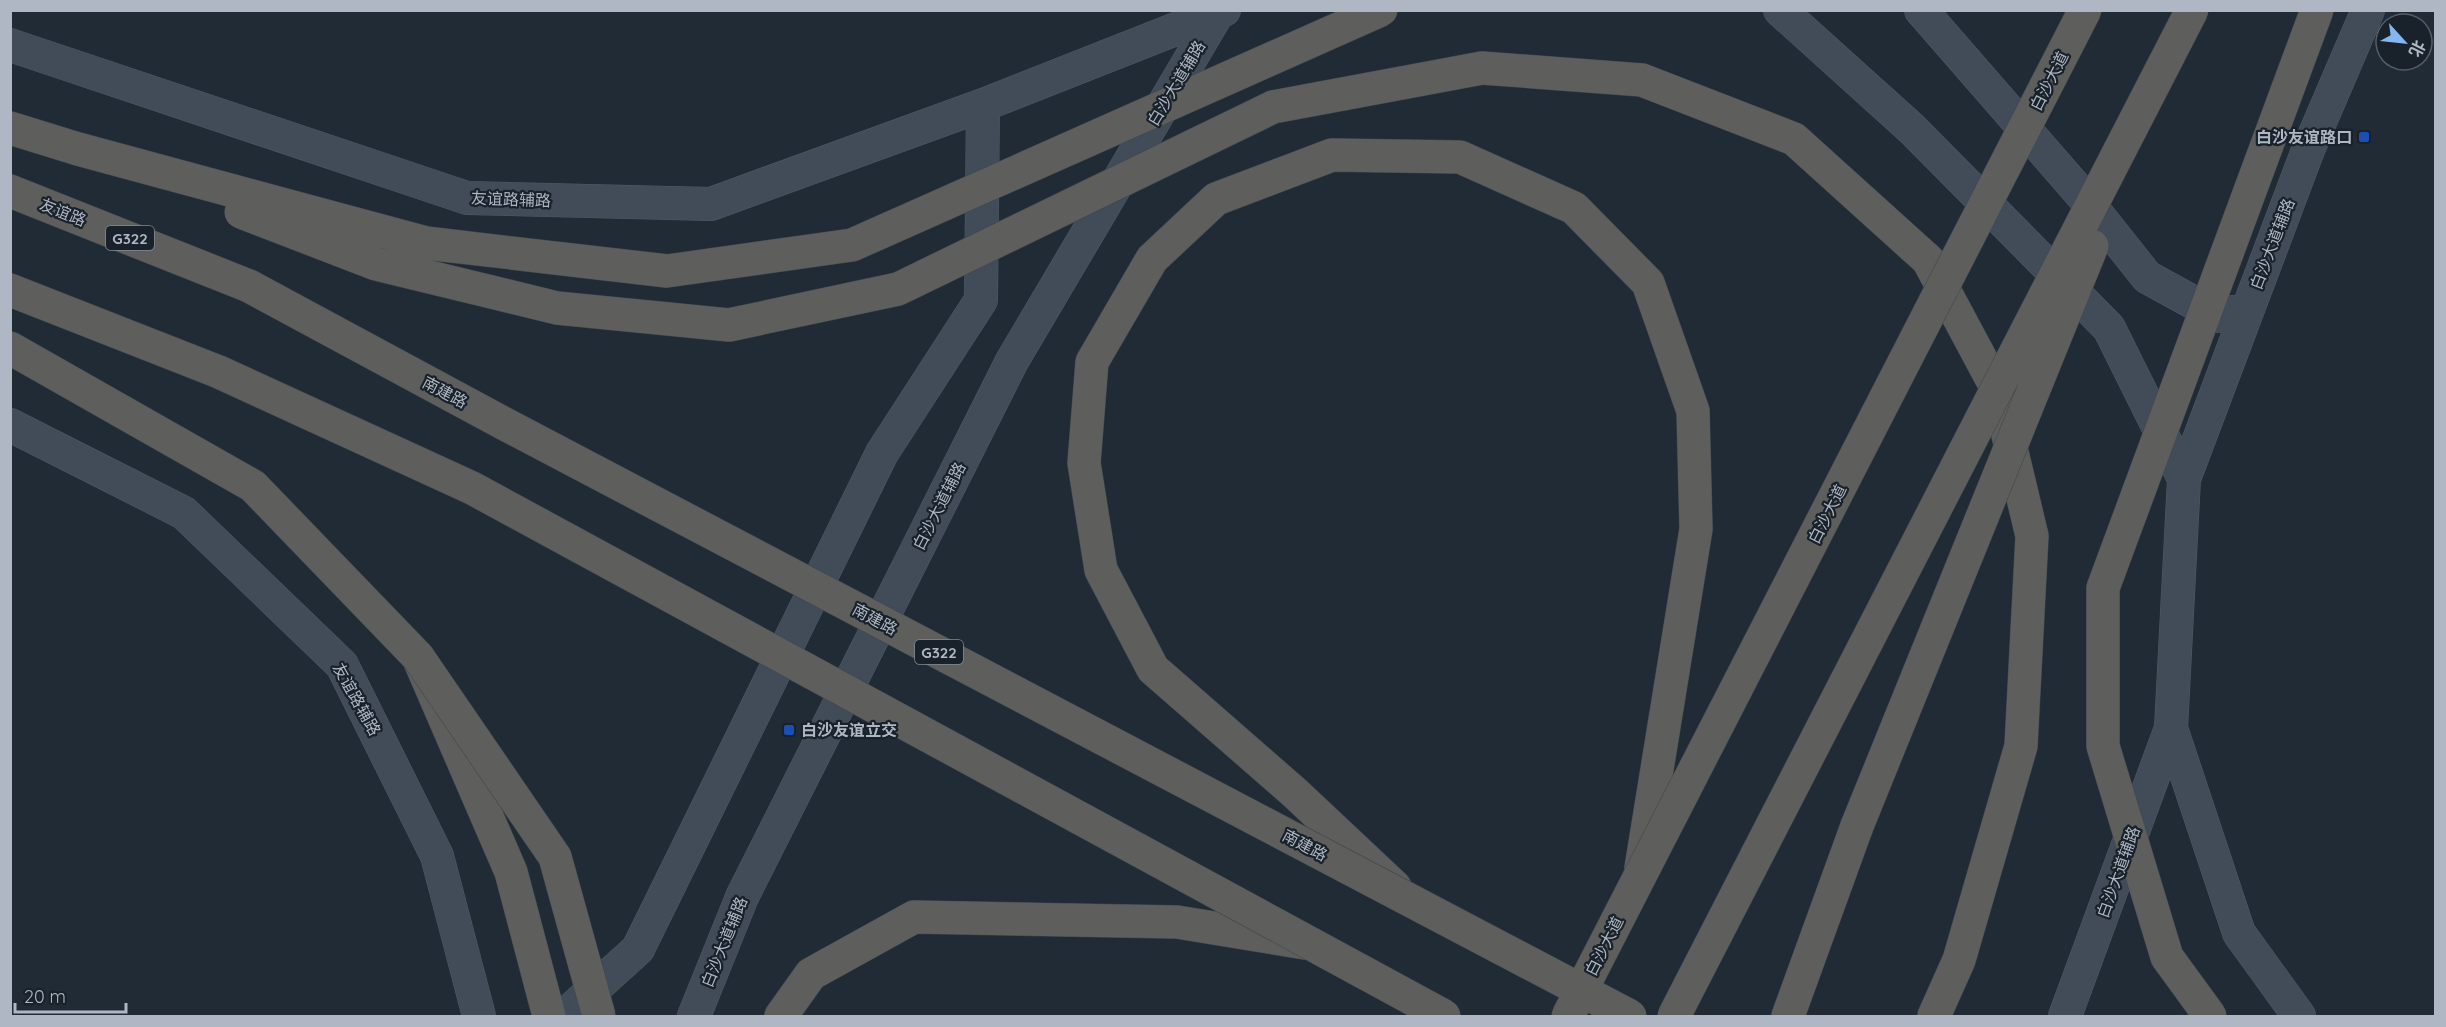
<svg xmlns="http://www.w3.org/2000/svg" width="2446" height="1027" font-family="Quicksand,'Noto Sans SC',sans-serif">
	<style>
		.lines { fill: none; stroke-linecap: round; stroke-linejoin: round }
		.secondary-casing { stroke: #515a64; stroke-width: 34 }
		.trunk-casing { stroke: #3e4750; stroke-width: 34 }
		.secondary { stroke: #424c59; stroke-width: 33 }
		.trunk { stroke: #5e5e5c; stroke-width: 33 }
		.trunk-bridge-casing { stroke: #3e4750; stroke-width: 34; stroke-linecap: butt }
		.trunk-bridge { stroke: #5e5e5c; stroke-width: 33 }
		.transit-dot { fill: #1a4fb4; stroke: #19212a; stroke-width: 2 }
		.labels { text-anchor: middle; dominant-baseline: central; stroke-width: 4.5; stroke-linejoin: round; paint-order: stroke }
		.shield { fill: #19212a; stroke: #818a95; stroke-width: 1.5 }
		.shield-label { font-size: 15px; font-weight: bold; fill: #aeb7c3 }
		.street-label { font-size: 16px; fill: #aeb7c3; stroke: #19212a }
		.poi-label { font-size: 16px; font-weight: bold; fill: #aeb7c3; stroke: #19212a; text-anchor: end }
	</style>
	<rect width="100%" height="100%" fill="#212b35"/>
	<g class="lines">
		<!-- secondary casing -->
		<g class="secondary-casing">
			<path id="secondary" d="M1780,10L1912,129L2109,328L2184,479L2171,728L2239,933L2299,1016
				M1921,10L2082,195L2147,277L2218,316L2232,312
				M10,45L467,198L711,204L983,105L1224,10
				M10,425L184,513L342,665L437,856L479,1016
				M2184,479L2308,150L2368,10
				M564,1016L638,949L882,453L981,300L983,105
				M694,1016L742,897L1012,361L1217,14
				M2065,1016L2171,728"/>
		</g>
		<!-- trunk casing -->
		<g class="trunk-casing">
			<path id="trunk" d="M1273,107L1482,68L1642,80L1794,139L1928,260L1997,389L2032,536L2021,746L1959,960L1934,1016
				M10,128L78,149
				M10,191L249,286
				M10,290L219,372
				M10,348L253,486L418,657L511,872L549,1016
				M1395,887L1295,793L1153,669L1101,570L1084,463L1092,362L1152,259L1216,199L1332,155L1460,157L1574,208L1648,283L1693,411L1696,529L1641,868
				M781,1016L811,974L914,917L1177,922L1305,943
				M1788,1016L1857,826"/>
		</g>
		<!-- secondary -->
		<use href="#secondary" class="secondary"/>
		<!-- trunk -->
		<use href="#trunk" class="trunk"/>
		<!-- trunk-bridge casing -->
		<g class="trunk-bridge-casing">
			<path id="trunk-bridge" d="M78,149L426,243L667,271L852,245L1381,10
				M241,212L376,264L557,308L729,325L898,289L1273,107
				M249,286L503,423L1630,1016
				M219,372L472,488L1444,1016
				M418,657L555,857L599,1016
				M1857,826L2092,246
				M1568,1016L2085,10
				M1674,1016L2192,10
				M2210,1016L2167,957L2103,746V588L2317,10"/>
		</g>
		<!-- trunk-bridge -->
		<use href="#trunk-bridge" class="trunk-bridge"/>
	</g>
	<!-- markers -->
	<g class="transit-dot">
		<rect x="2358" y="131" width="12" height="12" rx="3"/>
		<rect x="783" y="724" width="12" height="12" rx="3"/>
	</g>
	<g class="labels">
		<!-- shield labels -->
		<g class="shield">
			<rect x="106" y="226" width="48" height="24" rx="4.5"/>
			<rect x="915" y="640" width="48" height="24" rx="4.5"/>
		</g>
		<g class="shield-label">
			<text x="130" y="238">G322</text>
			<text x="939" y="652">G322</text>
		</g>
		<!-- street labels -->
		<g class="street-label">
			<text transform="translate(2049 81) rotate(-63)">白沙大道</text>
			<text transform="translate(1176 83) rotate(-59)">白沙大道辅路</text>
			<text transform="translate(511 199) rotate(2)">友谊路辅路</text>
			<text transform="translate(63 212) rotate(22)">友谊路</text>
			<text transform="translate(2272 244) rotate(-69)">白沙大道辅路</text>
			<text transform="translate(445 392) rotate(28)">南建路</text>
			<text transform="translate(939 506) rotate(-63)">白沙大道辅路</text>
			<text transform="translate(1827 514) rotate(-63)">白沙大道</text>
			<text transform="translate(875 619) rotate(28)">南建路</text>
			<text transform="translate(357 699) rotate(61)">友谊路辅路</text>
			<text transform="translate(1305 845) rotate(28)">南建路</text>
			<text transform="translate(2118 872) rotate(-70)">白沙大道辅路</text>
			<text transform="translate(724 942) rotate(-68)">白沙大道辅路</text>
			<text transform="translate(1604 946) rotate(-63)">白沙大道</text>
		</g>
		<!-- poi labels -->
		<g class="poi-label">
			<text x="2352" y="137">白沙友谊路口</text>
			<text x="801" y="730" text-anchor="start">白沙友谊立交</text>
		</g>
	</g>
	<!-- border -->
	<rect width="2446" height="1027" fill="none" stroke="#aeb7c3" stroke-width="24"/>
	<!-- north arrow -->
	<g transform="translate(2404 42) rotate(117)"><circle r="28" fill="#19212a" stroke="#555d67" stroke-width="1.5"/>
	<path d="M0-4.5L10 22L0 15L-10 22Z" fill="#84b6f2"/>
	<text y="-9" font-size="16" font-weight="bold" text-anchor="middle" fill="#aeb7c3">北</text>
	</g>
	<!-- scale -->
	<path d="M15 1003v9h111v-9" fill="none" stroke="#aeb7c3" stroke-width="3"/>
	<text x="24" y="1003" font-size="18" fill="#aeb7c3" stroke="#19212a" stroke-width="4.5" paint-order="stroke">20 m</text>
</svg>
